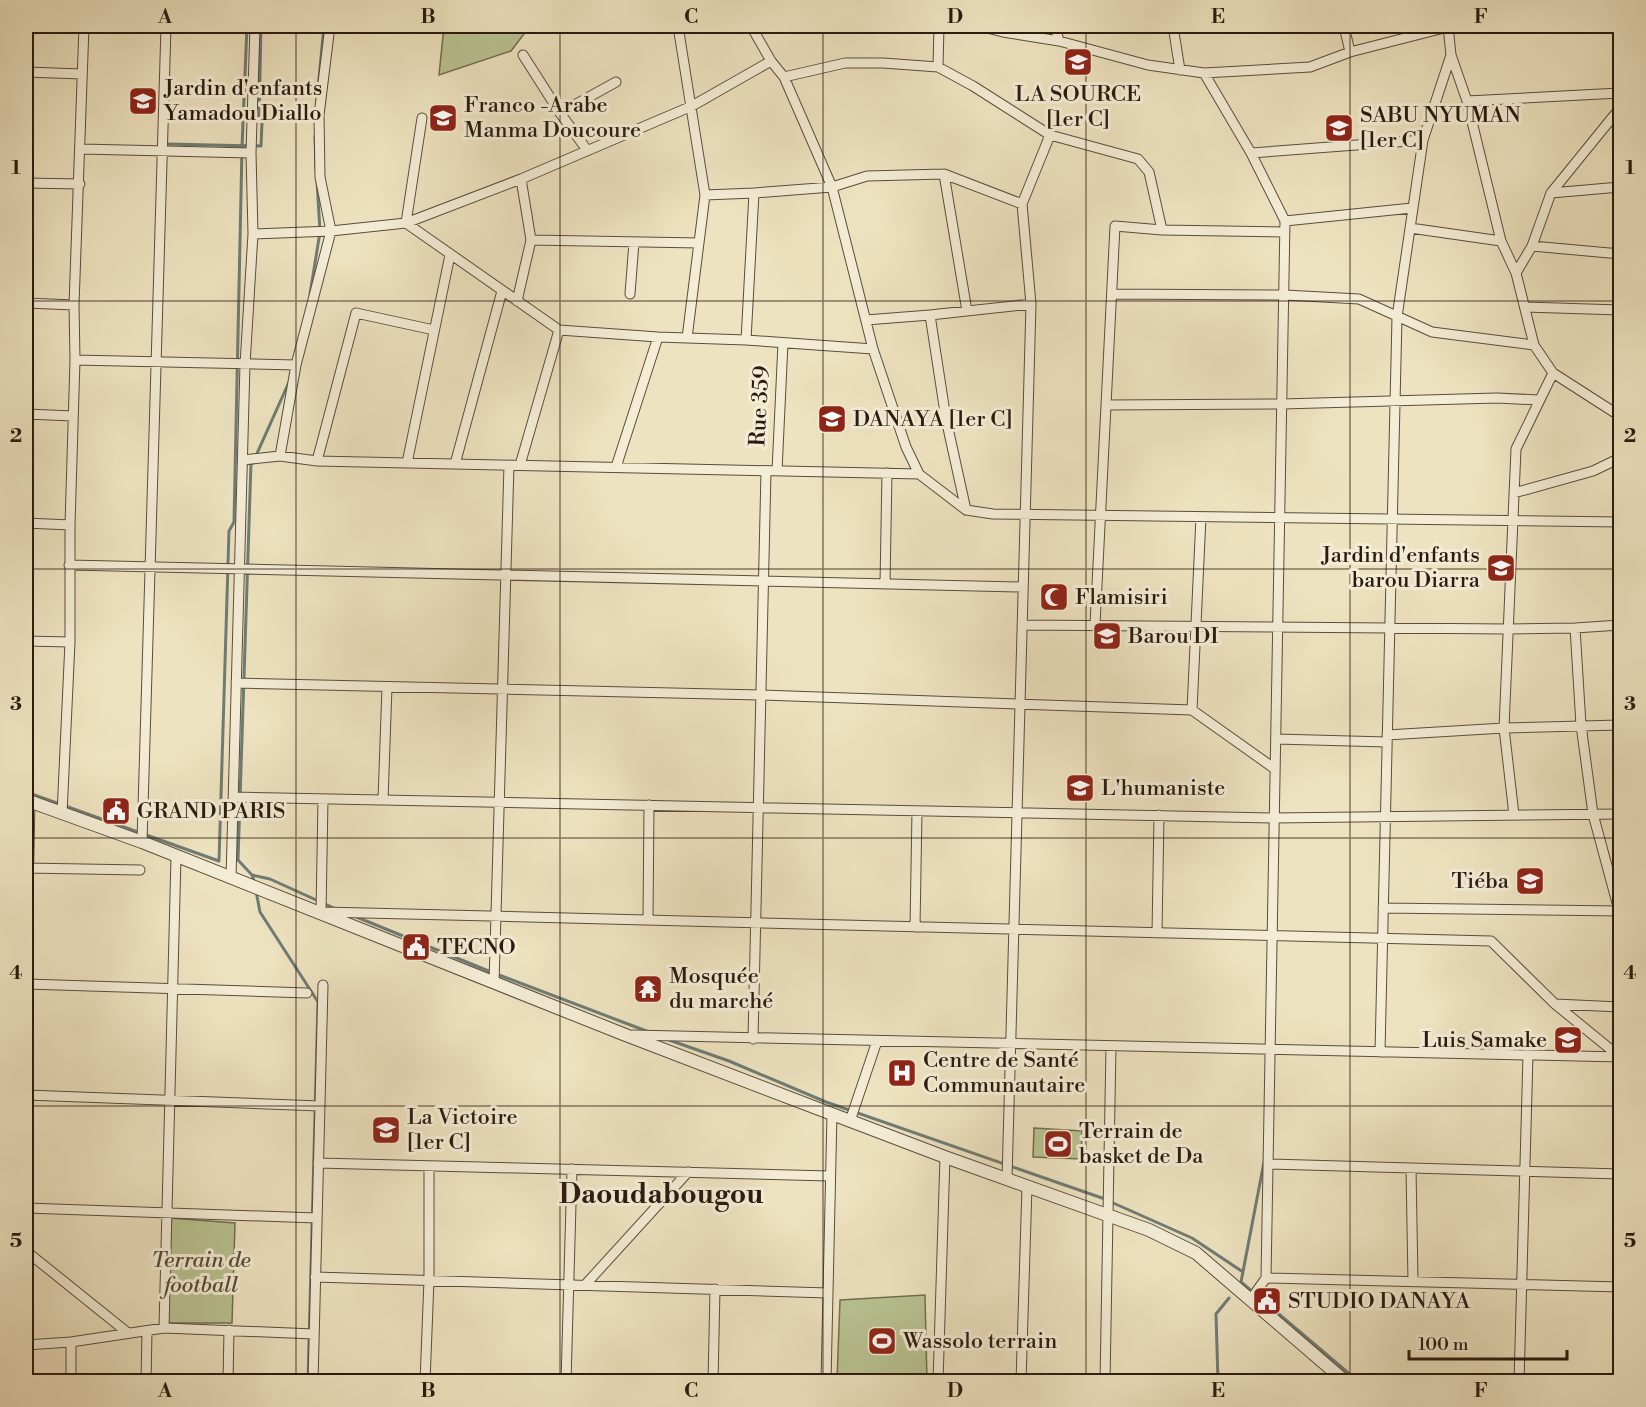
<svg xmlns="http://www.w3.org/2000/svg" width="1646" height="1407" font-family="'Libre Bodoni',serif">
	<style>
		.green { fill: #b9c392; stroke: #726e50; stroke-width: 1.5 }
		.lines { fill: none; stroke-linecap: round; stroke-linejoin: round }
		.stream { stroke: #6e7c75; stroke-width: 3 }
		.minor-casing { stroke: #5b4c3b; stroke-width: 11 }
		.tertiary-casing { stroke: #5b4c3b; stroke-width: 14 }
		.minor { stroke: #f4edd6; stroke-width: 9 }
		.tertiary { stroke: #f4edd6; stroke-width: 12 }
		.grid { fill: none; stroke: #2a1a0f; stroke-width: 1.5; stroke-opacity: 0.55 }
		.labels { text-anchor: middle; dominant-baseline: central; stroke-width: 6; stroke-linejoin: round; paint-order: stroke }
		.poi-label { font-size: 22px; fill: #2a1a0f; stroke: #f4edd6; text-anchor: start }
		.street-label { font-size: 22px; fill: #2a1a0f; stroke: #f4edd6 }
		.park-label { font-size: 22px; font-style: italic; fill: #554d36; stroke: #f4edd6 }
		.district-label { font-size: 28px; font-weight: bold; fill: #2a1a0f; stroke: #f4edd6 }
		.neatline { fill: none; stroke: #2a1a0f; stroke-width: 2 }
		.grid-label { font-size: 20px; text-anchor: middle; font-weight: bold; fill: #2a1a0f }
	</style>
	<rect width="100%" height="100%" fill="#eee3c0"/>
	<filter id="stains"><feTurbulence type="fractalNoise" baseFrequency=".00333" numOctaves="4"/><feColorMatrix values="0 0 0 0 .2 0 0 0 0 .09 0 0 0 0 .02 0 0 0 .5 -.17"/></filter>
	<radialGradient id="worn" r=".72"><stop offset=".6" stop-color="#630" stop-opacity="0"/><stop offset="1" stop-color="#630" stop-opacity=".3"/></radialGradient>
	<!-- green -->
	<path class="green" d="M444,26H530L511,51L439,75Z
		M1034,1128L1082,1131L1081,1159L1033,1157Z
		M170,1218L235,1223L232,1323H167Z
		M925,1295L927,1381H837L840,1300Z"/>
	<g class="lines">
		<!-- stream -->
		<path class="stream" d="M317,100L324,26
			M315,136L316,169
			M168,144L261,146L262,122L259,119L261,26
			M310,294L320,232L317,181
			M255,458L289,382
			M251,463L238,860L252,875L254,881
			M26,792L219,861L229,531L234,522L242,147L247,26
			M252,875L270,879L336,909
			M256,891L260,912L318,1002L308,1382
			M354,916L491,972L649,1032
			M669,1040L729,1061L826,1102L1105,1199
			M1264,1162L1241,1282L1359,1382
			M1111,1202L1192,1238L1243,1272
			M1218,1382L1216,1314L1229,1298"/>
		<!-- minor casing -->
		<g class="minor-casing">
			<path id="minor" d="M678,26L705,195L687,338
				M751,26L771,61L784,77L832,187L873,349L906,447L919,474L966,510L993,514L1620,522
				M979,26L1003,32L1059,41L1148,65L1204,73L1310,67L1350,52L1448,27
				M1055,26L1059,41
				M1173,26L1180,70
				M1344,26L1350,52
				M1448,26L1451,55L1467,101L1501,241L1516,273L1534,345L1553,373L1620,416
				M523,55L560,113L587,150
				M938,67L939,26
				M26,72L82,74
				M1204,73L1251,153L1285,221
				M784,77L845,63H883L938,67L973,86L1050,135L1138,159L1149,172L1162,230
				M1467,101L1620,93
				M560,113L616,82
				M422,118L406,223L559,330L658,337L746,340L873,349
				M81,149L251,153
				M1251,153L1423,140
				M944,174L967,311
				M26,183L80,184
				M754,193L832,187L867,176L944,174L1022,204
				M1551,193L1620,187
				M705,195L754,193L746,340
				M1410,228L1501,241
				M253,234L331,231L406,223L521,179L692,106L771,61
				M531,240L699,243
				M1532,246L1620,254
				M1516,273L1532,246L1551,193L1620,108
				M630,294L634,242
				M1112,294L1285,295L1359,299L1432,332L1534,345
				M517,301L531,240L521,179
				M26,303L74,305
				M1525,307L1620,310
				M866,320L930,315
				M75,360L296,365
				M1106,405L1282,404L1497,398L1539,400
				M26,414L73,416
				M280,456L296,365L331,231L320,177L319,115L330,26
				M243,460L280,456L317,461L919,474
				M317,461L356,313L434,330
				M407,463L450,255
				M455,464L502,291
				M520,465L559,330
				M616,467L658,337
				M777,471L783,343
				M1514,493L1593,471L1620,458
				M966,510L946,419L930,315L1031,304
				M26,523L70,525
				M69,565L1023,587
				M885,584L887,473
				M1022,625L1508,629L1575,628L1620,625
				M1095,625L1115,226L1162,230L1285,232
				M1575,628L1581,725L1593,814L1620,914
				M26,641L70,642
				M236,683L760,695L1192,710L1275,769
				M1192,710L1201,517
				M1387,735L1504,728L1620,725
				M1276,739L1387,742
				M233,797L1274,818L1620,814
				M383,800L387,687
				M62,814L70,642V525L75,360L74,305L84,26
				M1514,815L1504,728L1516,449L1553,373
				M142,842L166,26
				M26,868L140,870
				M231,878L245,364L253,234L251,153L255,26
				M1383,908L1620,911
				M324,912L1491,941L1555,1004L1620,1057
				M321,913L323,799
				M648,920L649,805
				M915,927L917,811
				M1157,933L1159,815
				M494,983L509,465
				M26,984L307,993
				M26,987L30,802
				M1555,1004L1620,1007
				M633,1035L1620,1057
				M753,1039L766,471
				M1380,1052L1397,317L1423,140L1451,55
				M26,1095L320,1106
				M850,1121L877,1041
				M318,1163L830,1176
				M1268,1164L1620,1174
				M1411,1168L1413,1281
				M1007,1179L1031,304L1022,204L1050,135
				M26,1208L317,1218
				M26,1251L128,1333
				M315,1277L828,1293
				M1266,1278L1620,1287
				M585,1285L688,1172
				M1251,1299L1266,1278L1285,221L1412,208
				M164,1328L176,856
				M26,1345L71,1342L164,1328L314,1334
				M71,1382V1342
				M146,1382L147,1331
				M228,1382L229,1330
				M313,1382L323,985
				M425,1382L429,1280V1166
				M566,1382L572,1169
				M713,1382L715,1289
				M826,1382L832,1114
				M938,1382L945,1157
				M1021,1382L1027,1186
				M1105,1382L1111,1046
				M1519,1382L1528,1055"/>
		</g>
		<!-- tertiary casing -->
		<g class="tertiary-casing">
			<path id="tertiary" d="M26,800L142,842L623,1034L832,1114L945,1157L1149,1230L1196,1253L1346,1382"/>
		</g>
		<!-- minor -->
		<use href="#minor" class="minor"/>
		<!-- tertiary -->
		<use href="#tertiary" class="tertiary"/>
	</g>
	<!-- grid -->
	<path class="grid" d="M296,26V1382M560,26V1382M823,26V1382M1086,26V1382M1350,26V1382M26,301H1620M26,569H1620M26,838H1620M26,1106H1620"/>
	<!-- icons -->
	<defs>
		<g id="school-square" transform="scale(1.5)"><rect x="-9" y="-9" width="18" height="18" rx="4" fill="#8f2418" stroke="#f4edd6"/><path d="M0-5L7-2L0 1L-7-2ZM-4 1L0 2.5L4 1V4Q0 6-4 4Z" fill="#fff"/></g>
		<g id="mosque-square" transform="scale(1.5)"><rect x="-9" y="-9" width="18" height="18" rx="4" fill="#8f2418" stroke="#f4edd6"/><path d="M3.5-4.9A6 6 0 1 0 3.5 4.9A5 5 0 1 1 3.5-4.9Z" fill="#fff"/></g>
		<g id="civic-square" transform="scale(1.5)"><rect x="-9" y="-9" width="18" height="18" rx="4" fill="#8f2418" stroke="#f4edd6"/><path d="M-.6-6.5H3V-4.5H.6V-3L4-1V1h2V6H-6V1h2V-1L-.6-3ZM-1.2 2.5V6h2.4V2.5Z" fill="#fff"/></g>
		<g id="temple-square" transform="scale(1.5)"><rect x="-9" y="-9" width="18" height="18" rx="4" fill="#8f2418" stroke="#f4edd6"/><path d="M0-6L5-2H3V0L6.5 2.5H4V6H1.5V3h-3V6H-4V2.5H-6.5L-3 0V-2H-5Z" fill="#fff"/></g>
		<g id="hospital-square" transform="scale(1.5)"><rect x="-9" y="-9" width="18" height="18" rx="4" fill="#8f2418" stroke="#f4edd6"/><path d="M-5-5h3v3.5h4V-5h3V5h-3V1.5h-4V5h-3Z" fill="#fff"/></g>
		<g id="stadium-square" transform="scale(1.5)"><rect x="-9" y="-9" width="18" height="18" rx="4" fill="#8f2418" stroke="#f4edd6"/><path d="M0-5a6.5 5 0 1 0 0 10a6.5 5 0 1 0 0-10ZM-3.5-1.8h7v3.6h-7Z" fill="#fff"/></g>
	</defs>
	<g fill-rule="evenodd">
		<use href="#school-square" x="1078" y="62"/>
		<use href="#school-square" x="143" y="101"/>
		<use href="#school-square" x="443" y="118"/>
		<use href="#school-square" x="1339" y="128"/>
		<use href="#school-square" x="832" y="419"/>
		<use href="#school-square" x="1501" y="568"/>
		<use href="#mosque-square" x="1054" y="597"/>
		<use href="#school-square" x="1107" y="636"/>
		<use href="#school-square" x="1080" y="788"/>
		<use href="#civic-square" x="116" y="811"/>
		<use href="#school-square" x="1530" y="881"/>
		<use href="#civic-square" x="416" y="947"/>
		<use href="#temple-square" x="648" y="989"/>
		<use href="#school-square" x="1568" y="1040"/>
		<use href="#hospital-square" x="902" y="1073"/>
		<use href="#school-square" x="386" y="1130"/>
		<use href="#stadium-square" x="1058" y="1144"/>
		<use href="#civic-square" x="1267" y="1301"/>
		<use href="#stadium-square" x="882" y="1341"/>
	</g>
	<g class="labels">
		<!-- poi labels -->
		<g class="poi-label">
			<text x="164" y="88">Jardin d'enfants<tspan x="164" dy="25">Yamadou Diallo</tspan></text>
			<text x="1078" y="94" text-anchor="middle">LA SOURCE<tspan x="1078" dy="25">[1er C]</tspan></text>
			<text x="464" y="105">Franco -Arabe<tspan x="464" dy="25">Manma Doucoure</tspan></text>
			<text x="1360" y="115">SABU NYUMAN<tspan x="1360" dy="25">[1er C]</tspan></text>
			<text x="853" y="419">DANAYA [1er C]</text>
			<text x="1480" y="555" text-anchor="end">Jardin d'enfants<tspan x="1480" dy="25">barou Diarra</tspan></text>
			<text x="1075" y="597">Flamisiri</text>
			<text x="1128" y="636">Barou DI</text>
			<text x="1101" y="788">L'humaniste</text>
			<text x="137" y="811">GRAND PARIS</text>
			<text x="1509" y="881" text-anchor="end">Tiéba</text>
			<text x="437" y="947">TECNO</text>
			<text x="669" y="976">Mosquée<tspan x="669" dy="25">du marché</tspan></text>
			<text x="1547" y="1040" text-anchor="end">Luis Samake</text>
			<text x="923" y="1060">Centre de Santé<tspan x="923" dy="25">Communautaire</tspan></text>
			<text x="407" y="1117">La Victoire<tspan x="407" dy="25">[1er C]</tspan></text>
			<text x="1079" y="1131">Terrain de<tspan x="1079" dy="25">basket de Da</tspan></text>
			<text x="1288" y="1301">STUDIO DANAYA</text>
			<text x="903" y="1341">Wassolo terrain</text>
		</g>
		<!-- street labels -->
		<g class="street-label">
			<text transform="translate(760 406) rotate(-87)">Rue 359</text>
		</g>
		<!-- park labels -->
		<g class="park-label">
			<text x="201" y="1260">Terrain de<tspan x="201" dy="25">football</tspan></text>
		</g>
		<!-- district labels -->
		<g class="district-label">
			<text x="661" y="1194">Daoudabougou</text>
		</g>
	</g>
	<!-- margin -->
	<rect width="1646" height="1407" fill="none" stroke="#eee3c0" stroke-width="66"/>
	<!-- scale -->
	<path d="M1409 1350v9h158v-9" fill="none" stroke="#2a1a0f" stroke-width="3"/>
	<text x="1418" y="1350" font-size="18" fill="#2a1a0f" stroke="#f4edd6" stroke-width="4.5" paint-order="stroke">100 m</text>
	<rect x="33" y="33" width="1580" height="1341" class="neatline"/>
	<g class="grid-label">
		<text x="165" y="23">A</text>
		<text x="428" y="23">B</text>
		<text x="691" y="23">C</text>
		<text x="955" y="23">D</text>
		<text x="1218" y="23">E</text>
		<text x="1481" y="23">F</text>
		<text x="16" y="174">1</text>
		<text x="1630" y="174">1</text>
		<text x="16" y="442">2</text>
		<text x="1630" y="442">2</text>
		<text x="16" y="710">3</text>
		<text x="1630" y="710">3</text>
		<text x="16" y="979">4</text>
		<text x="1630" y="979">4</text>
		<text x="16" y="1247">5</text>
		<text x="1630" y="1247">5</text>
		<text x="165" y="1397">A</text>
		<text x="428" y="1397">B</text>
		<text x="691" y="1397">C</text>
		<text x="955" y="1397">D</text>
		<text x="1218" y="1397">E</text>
		<text x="1481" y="1397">F</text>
	</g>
	<rect width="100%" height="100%" filter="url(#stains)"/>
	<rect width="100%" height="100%" fill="url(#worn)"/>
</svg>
